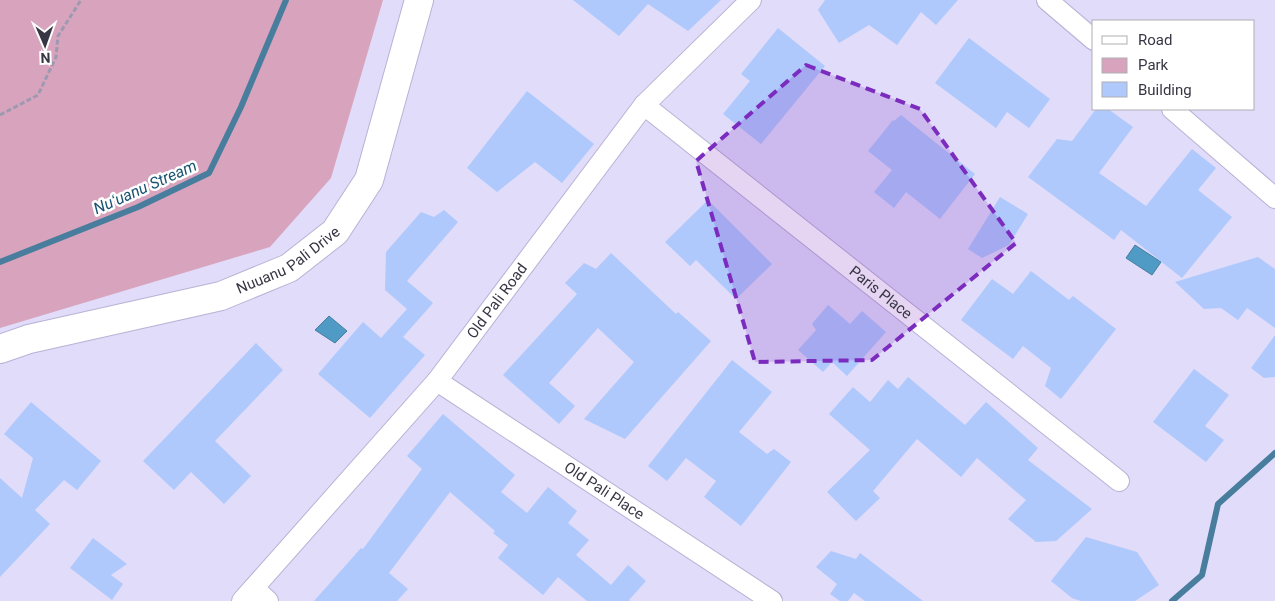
<svg xmlns="http://www.w3.org/2000/svg" width="1275" height="601" font-family="Roboto,sans-serif">
	<style>
		.green { fill: #d8a4bd }
		.water { fill: #4f9bc5; stroke: #487d9e }
		.lines { fill: none; stroke-linecap: round; stroke-linejoin: round }
		.stream { stroke: #487d9e; stroke-width: 6 }
		.building { fill: #afc9fd }
		.street-casing { stroke: #b8b2d5; stroke-width: 22 }
		.secondary-casing { stroke: #b8b2d5; stroke-width: 30 }
		.path { stroke: #9c99b0; stroke-width: 3; stroke-dasharray: 5 2.5; stroke-linecap: butt }
		.street { stroke: #fff; stroke-width: 20 }
		.secondary { stroke: #fff; stroke-width: 28 }
		.marked { fill: #7b2cbf; fill-opacity: 0.2; stroke: #7b2cbf; stroke-width: 4; stroke-dasharray: 10 6; stroke-linejoin: round }
		.labels { text-anchor: middle; dominant-baseline: central; stroke-width: 5; stroke-linejoin: round; paint-order: stroke }
		.street-label { font-size: 15px; fill: #383644; stroke: #fff }
		.water-label { font-size: 16px; font-style: italic; fill: #185371; stroke: #fff }
	</style>
	<rect width="100%" height="100%" fill="#e0dcf9"/>
	<!-- green -->
	<path class="green" d="M0,0H383L331,178L270,247L0,328Z"/>
	<!-- water -->
	<path class="water" d="M1135,245L1161,262L1152,275L1126,258Z
		M329,316L347,331L335,343L315,330Z"/>
	<g class="lines">
		<!-- stream -->
		<path class="stream" d="M0,262L138,207L209,173L241,107L286,0
			M1172,601L1202,575L1218,504L1275,453"/>
	</g>
	<!-- building -->
	<path class="building" d="M573,0H721L688,31L648,4L619,36Z
		M825,0H958L936,25L921,12L897,45L869,25L839,43L818,10Z
		M778,28L825,66L761,144L723,114L750,81L741,74Z
		M969,38L1050,99L1029,128L1007,112L996,128L935,83Z
		M527,91L594,144L562,183L535,162L497,192L467,168Z
		M1096,109H1108L1133,127L1099,173L1146,206L1192,149L1216,168L1198,190L1232,217L1182,278L1121,230L1114,240L1028,177L1057,139L1072,141Z
		M901,115L975,174L940,219L906,192L894,208L874,192L892,170L868,151L893,120L894,121Z
		M1000,197L1028,214L1009,245L982,258L968,249Z
		M708,200L772,264L736,299L696,260L690,266L665,242Z
		M444,210L458,222L407,281L433,303L403,337L425,355L370,418L318,374L363,322L381,338L407,309L385,290L386,252L421,212L434,217Z
		M611,253L676,314L678,312L711,341L625,439L584,419L634,362L598,328L549,383L575,406L559,424L503,375L577,294L565,283L584,263L596,269Z
		M1258,257L1275,269V328L1247,308L1238,320L1221,308L1204,309L1175,282Z
		M1031,271L1069,300L1073,296L1116,329L1061,399L1045,386L1051,368L1023,346L1013,359L961,320L992,279L1013,294Z
		M828,305L850,324L862,311L886,332L847,376L832,362L823,372L798,350L816,330L812,324Z
		M1275,335V377L1264,378L1251,368Z
		M256,343L283,370L215,441L251,476L224,504L191,472L174,490L143,461Z
		M732,360L772,392L739,432L767,454L774,449L791,462L741,526L704,497L716,481L686,458L667,481L648,466Z
		M1194,369L1229,395L1205,426L1224,440L1206,462L1153,422Z
		M908,377L965,425L986,402L1038,448L1028,460L1092,509L1056,541L1036,542L1008,519L1026,500L977,458L961,477L917,439L873,491L880,498L856,521L827,492L870,450L829,414L853,387L870,402L888,380L898,389Z
		M31,402L101,461L77,490L64,480L35,510L50,524L0,577V478L22,498L33,458L4,434Z
		M443,414L515,475L501,492L527,513L548,487L577,511L568,523L589,540L576,555L611,585L628,565L646,581L629,600L630,601H587L558,577L543,595L498,558L508,545L493,533L495,531L450,492L389,573L408,589L397,601H314L361,548L363,549L422,469L407,456Z
		M1086,537L1137,552L1159,585L1135,601H1081L1072,598L1051,581Z
		M93,538L127,564L111,575L123,584L112,600L70,568Z
		M831,551L856,559L860,553L923,601H865L854,593L848,601H840L830,594L837,584L816,567Z"/>
	<g class="lines">
		<!-- street casing -->
		<g class="street-casing">
			<g id="street">
				<path d="M1047,0L1094,40"/>
				<path id="s1" d="M644,105L1119,481"/>
				<path d="M1172,109L1275,198"/>
				<path id="s2" d="M437,381L772,601"/>
				<path d="M254,588L268,601"/>
				<path id="s3" d="M242,601L437,381L644,105L751,0"/>
			</g>
		</g>
		<!-- secondary casing -->
		<g class="secondary-casing">
			<g id="secondary">
				<path id="s4" d="M0,349L29,339L221,296L289,268L335,232L369,180L419,0"/>
			</g>
		</g>
		<!-- path -->
		<path class="path" d="M0,115L38,95L56,57L58,36L81,0"/>
		<!-- street -->
		<use href="#street" class="street"/>
		<!-- secondary -->
		<use href="#secondary" class="secondary"/>
	</g>
	<!-- marked area -->
	<path class="marked" d="M806,65L920,109L1016,243L872,360L755,362L696,161Z"/>
	<g class="labels">
		<!-- street labels -->
		<g class="street-label">
			<text stroke="none"><textPath href="#s4" startOffset="304">Nuuanu Pali Drive</textPath></text>
			<text stroke="none"><textPath href="#s1" startOffset="302">Paris Place</textPath></text>
			<text stroke="none"><textPath href="#s3" startOffset="394">Old Pali Road</textPath></text>
			<text stroke="none"><textPath href="#s2" startOffset="200">Old Pali Place</textPath></text>
		</g>
		<!-- water labels -->
		<g class="water-label">
			<text transform="translate(145 187) rotate(-24)">Nuʻuanu Stream</text>
		</g>
	</g>
	<!-- legend -->
	<rect x="1092" y="20" width="162" height="90" fill="#ffffff" stroke="#afafb4"/>
	<rect x="1102" y="36" width="25" height="8" fill="#ffffff" stroke="#afafb4"/>
	<text x="1138" y="45" font-size="15" fill="#383644">Road</text>
	<rect x="1102" y="58" width="25" height="15" fill="#d8a4bd" stroke="#afafb4"/>
	<text x="1138" y="70" font-size="15" fill="#383644">Park</text>
	<rect x="1102" y="82" width="25" height="15" fill="#afc9fd" stroke="#afafb4"/>
	<text x="1138" y="95" font-size="15" fill="#383644">Building</text>
	<!-- north arrow -->
	<g transform="translate(45 45) rotate(178)" stroke="#ffffff" stroke-width="4" paint-order="stroke">
	<path d="M0-4L9 19L0 12L-9 19Z" fill="#383644"/>
	<text y="-8" font-size="14" font-weight="bold" text-anchor="middle" fill="#383644">N</text>
	</g>
</svg>
